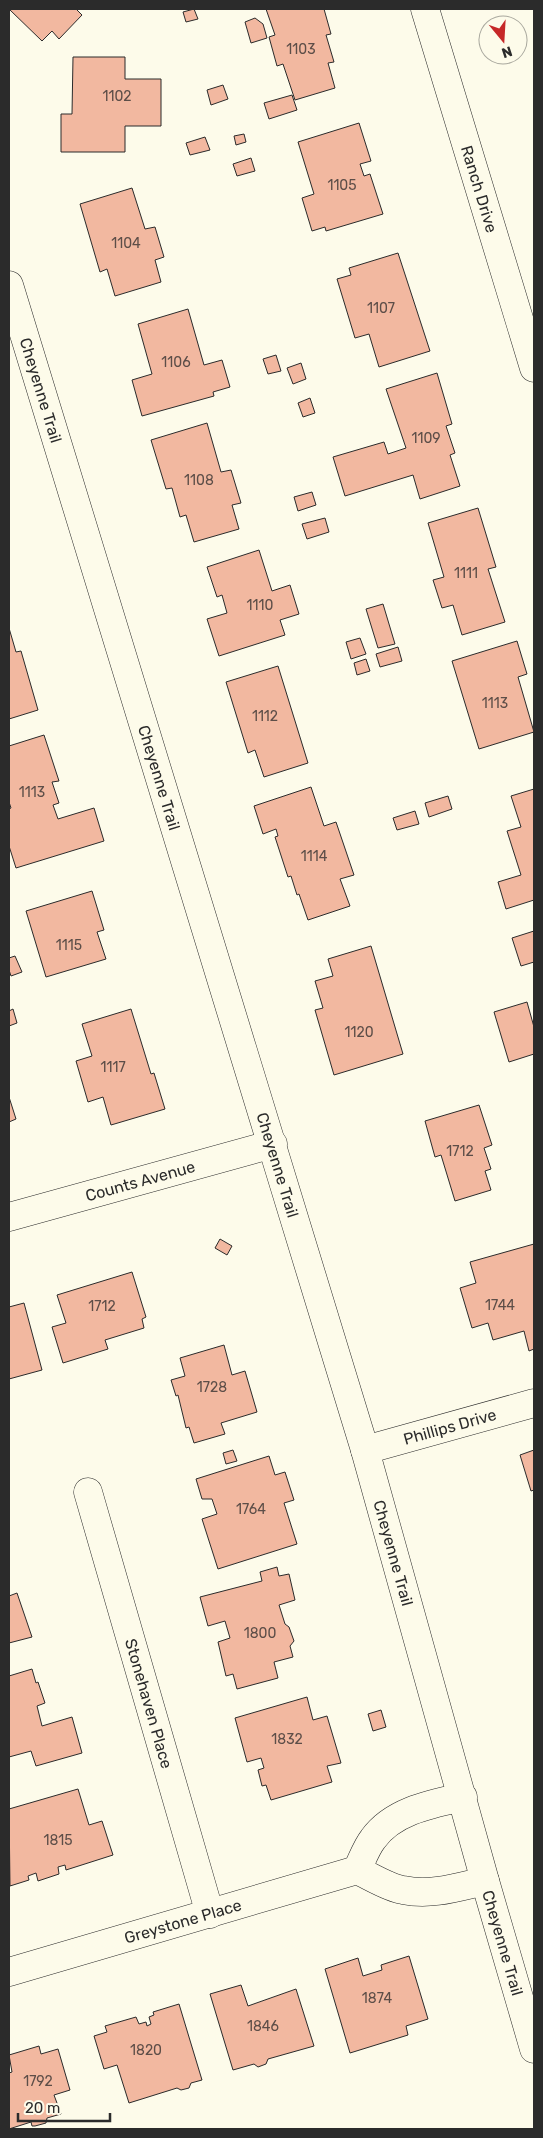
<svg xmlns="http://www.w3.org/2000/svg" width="543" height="2138" font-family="Rubik,sans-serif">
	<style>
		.building { fill: #f2b8a0; stroke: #2b2b2b }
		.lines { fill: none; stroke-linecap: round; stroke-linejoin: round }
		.minor-casing { stroke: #2b2b2b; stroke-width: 29 }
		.minor { stroke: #fdfbea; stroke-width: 28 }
		.labels { text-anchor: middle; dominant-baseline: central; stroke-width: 4; stroke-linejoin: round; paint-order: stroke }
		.number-label { font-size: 14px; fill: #5d4e48 }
		.street-label { font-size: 16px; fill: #2b2b2b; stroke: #fdfbea }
	</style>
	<rect width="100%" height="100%" fill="#fdfbea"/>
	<!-- building -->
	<path class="building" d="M9,9H76L82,15L59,39L52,31L42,41Z
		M194,9L198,19L186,22L183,12Z
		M266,9H324L331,34L326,35L334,62L328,63L335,88L295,100L283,64L277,66L269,37L275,35Z
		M255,18L263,24L267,38L251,43L245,22Z
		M73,57H125V79H161V126H125V152H61V114H72Z
		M223,85L228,99L211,105L207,90Z
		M292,95L297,110L269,119L264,103Z
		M359,123L371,161L360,164L364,176L370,174L383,214L326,231L325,227L312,231L302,198L314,194L298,142Z
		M244,134L246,142L236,145L234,136Z
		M205,137L210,150L190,155L186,143Z
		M251,158L255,171L237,176L233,164Z
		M132,188L145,229L155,227L164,257L155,260L161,282L115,296L107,269L100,272L80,204Z
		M398,253L430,351L379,367L369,334L355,338L337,279L351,275L349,268Z
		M188,309L204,365L222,360L230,387L213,392L214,396L142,416L132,380L152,374L138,324Z
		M276,355L281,371L268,374L263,359Z
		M301,363L306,379L293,384L287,368Z
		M437,373L452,424L446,426L455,453L450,455L460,486L420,499L413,475L345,496L333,457L384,442L388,454L406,448L386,389Z
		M310,398L315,413L303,417L298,403Z
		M207,423L221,472L231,470L241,503L232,505L239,529L194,542L186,515L180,517L172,488L166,489L151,440Z
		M312,492L316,505L298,511L294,497Z
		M478,508L496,567L488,569L505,622L462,635L453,605L442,608L433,580L444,577L428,523Z
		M325,518L329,532L307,539L302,524Z
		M259,550L272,591L290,585L299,614L280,620L285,635L219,656L207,619L227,613L222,595L217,597L207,567Z
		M383,604L395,644L378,648L366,609Z
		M9,628L16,652L21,651L38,710L9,719Z
		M360,638L366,654L351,659L346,642Z
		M517,641L527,674L518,677L534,732L479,749L452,661Z
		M398,647L402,661L380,667L376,654Z
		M366,659L370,671L357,675L354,663Z
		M278,666L308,763L264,777L255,750L248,753L226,682Z
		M44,735L59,781L52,782L59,803L53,805L58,819L94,808L104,841L16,868L9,846V809L11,808L9,802V746Z
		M311,787L324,826L336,822L354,875L340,879L350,906L308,920L299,894L297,895L291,876L288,877L275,837L278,836L276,829L263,834L254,806Z
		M534,789V900L506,909L498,882L521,875L507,831L521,827L511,796Z
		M448,796L452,809L429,817L425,803Z
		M415,811L419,824L397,830L393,818Z
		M92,891L104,930L97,932L106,959L46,977L26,911Z
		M534,931V962L521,966L512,938Z
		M371,946L403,1054L334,1075L315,1010L323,1008L315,981L333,976L328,959Z
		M15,956L22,972L11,976L9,970V958Z
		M527,1002L534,1027V1054L509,1062L494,1012Z
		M13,1009L17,1023L9,1026V1011Z
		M131,1009L151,1074L154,1073L165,1109L111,1125L103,1097L88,1102L76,1061L92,1056L82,1024Z
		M9,1097L16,1119L9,1122Z
		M479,1105L492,1145L484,1148L491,1169L485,1171L491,1190L455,1201L441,1155L435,1157L425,1121Z
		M220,1239L232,1246L227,1255L215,1248Z
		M534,1244V1349L529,1351L524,1331L493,1340L488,1323L472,1328L460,1288L476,1283L470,1262Z
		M132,1272L146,1317L142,1319L144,1328L105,1340L108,1349L63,1363L52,1327L66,1323L57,1295Z
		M24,1303L42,1370L9,1379V1307Z
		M224,1345L232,1375L245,1371L257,1412L221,1423L225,1434L194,1443L189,1427L186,1428L178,1395L176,1396L171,1380L185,1376L180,1358Z
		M233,1450L237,1461L226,1464L223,1453Z
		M534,1450V1490L531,1491L520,1455Z
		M269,1456L275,1475L285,1472L294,1500L284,1503L297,1544L218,1569L202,1519L217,1514L212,1499H202L196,1479Z
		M277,1567L279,1576L289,1574L295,1600L279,1605L285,1624L289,1627L294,1641L290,1646L293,1657L274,1662L278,1678L237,1689L233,1674L226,1676L218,1642L230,1638L225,1621L208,1626L200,1597L262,1581L260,1572Z
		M17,1593L32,1637L9,1643V1596Z
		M32,1669L36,1683L38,1682L45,1703L37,1706L42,1726L72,1717L82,1753L36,1766L31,1751L9,1757V1676Z
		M307,1697L313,1720L327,1716L341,1763L327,1766L332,1782L271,1800L266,1785L262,1786L258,1770L264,1768L261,1758L247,1762L235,1718Z
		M381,1710L386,1727L373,1731L368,1714Z
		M78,1789L89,1825L102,1821L113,1855L66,1870L65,1865L58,1867L59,1874L38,1881L36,1873L28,1876L29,1880L10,1886L9,1809Z
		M409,1956L428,2019L406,2026L408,2035L350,2053L325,1969L358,1958L363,1976L382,1970L381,1965Z
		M241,1985L248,2006L296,1989L314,2046L268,2059L266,2064L258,2067L254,2064L233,2070L210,1994Z
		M179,2004L202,2080L191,2083L189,2088L181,2090L177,2088L129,2103L117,2065L104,2069L94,2036L107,2032L105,2026L136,2017L139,2024L146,2022L147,2026L151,2024L149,2017L154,2015L153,2012Z
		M39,2046L41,2054L58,2049L70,2090L54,2095L61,2114L47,2118L46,2123L35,2126H32L31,2122L9,2129V2073L12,2072L9,2055Z"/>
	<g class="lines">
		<!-- minor casing -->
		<g class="minor-casing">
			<g id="minor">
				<path id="s1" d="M425,9L534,368"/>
				<path id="s2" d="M9,285L365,1450L485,1881L534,2049"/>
				<path id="s3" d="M9,1217L273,1144"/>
				<path id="s4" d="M365,1450L534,1403"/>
				<path id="s5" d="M88,1492L210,1914"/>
				<path d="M357,1870C362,1860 366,1848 373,1839C393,1811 431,1804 463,1797"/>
				<path id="s6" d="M9,1972L357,1870C370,1876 389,1888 403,1890C431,1896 458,1887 485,1881"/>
			</g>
		</g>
		<!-- minor -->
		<use href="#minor" class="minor"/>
	</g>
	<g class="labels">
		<!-- number labels -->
		<g class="number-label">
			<text x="301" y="49">1103</text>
			<text x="117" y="96">1102</text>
			<text x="342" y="185">1105</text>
			<text x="126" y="243">1104</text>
			<text x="381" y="308">1107</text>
			<text x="176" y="362">1106</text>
			<text x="426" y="438">1109</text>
			<text x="199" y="480">1108</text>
			<text x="466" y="573">1111</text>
			<text x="260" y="605">1110</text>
			<text x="495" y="703">1113</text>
			<text x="265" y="716">1112</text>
			<text x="32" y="792">1113</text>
			<text x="314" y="856">1114</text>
			<text x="69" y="945">1115</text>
			<text x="359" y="1032">1120</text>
			<text x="113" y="1067">1117</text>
			<text x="460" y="1151">1712</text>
			<text x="500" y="1305">1744</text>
			<text x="102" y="1306">1712</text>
			<text x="212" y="1387">1728</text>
			<text x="251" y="1509">1764</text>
			<text x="260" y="1633">1800</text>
			<text x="287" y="1739">1832</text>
			<text x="58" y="1840">1815</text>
			<text x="377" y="1998">1874</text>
			<text x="263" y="2026">1846</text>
			<text x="146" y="2050">1820</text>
			<text x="38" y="2081">1792</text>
		</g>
		<!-- street labels -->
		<g class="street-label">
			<text stroke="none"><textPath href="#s1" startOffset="188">Ranch Drive</textPath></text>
			<text stroke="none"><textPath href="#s2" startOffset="110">Cheyenne Trail</textPath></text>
			<text stroke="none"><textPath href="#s2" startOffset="515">Cheyenne Trail</textPath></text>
			<text stroke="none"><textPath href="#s2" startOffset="920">Cheyenne Trail</textPath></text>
			<text stroke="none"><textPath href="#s3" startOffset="136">Counts Avenue</textPath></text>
			<text stroke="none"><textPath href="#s4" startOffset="88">Phillips Drive</textPath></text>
			<text stroke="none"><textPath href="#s2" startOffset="1325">Cheyenne Trail</textPath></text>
			<text stroke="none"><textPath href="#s5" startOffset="220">Stonehaven Place</textPath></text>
			<text stroke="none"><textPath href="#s6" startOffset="181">Greystone Place</textPath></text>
			<text stroke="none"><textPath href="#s2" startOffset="1730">Cheyenne Trail</textPath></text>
		</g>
	</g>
	<!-- border -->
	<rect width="543" height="2138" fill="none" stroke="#2b2b2b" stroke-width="20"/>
	<!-- north arrow -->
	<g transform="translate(503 40) rotate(162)"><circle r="24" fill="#fdfbea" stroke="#a9a89e"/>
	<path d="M0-4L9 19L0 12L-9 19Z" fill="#c62828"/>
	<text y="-8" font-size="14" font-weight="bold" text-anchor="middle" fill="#2b2b2b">N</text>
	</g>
	<!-- scale -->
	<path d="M18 2113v8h92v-8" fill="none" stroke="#2b2b2b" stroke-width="2.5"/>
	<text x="25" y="2113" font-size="15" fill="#2b2b2b" stroke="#fdfbea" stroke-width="4" paint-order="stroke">20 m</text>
</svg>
